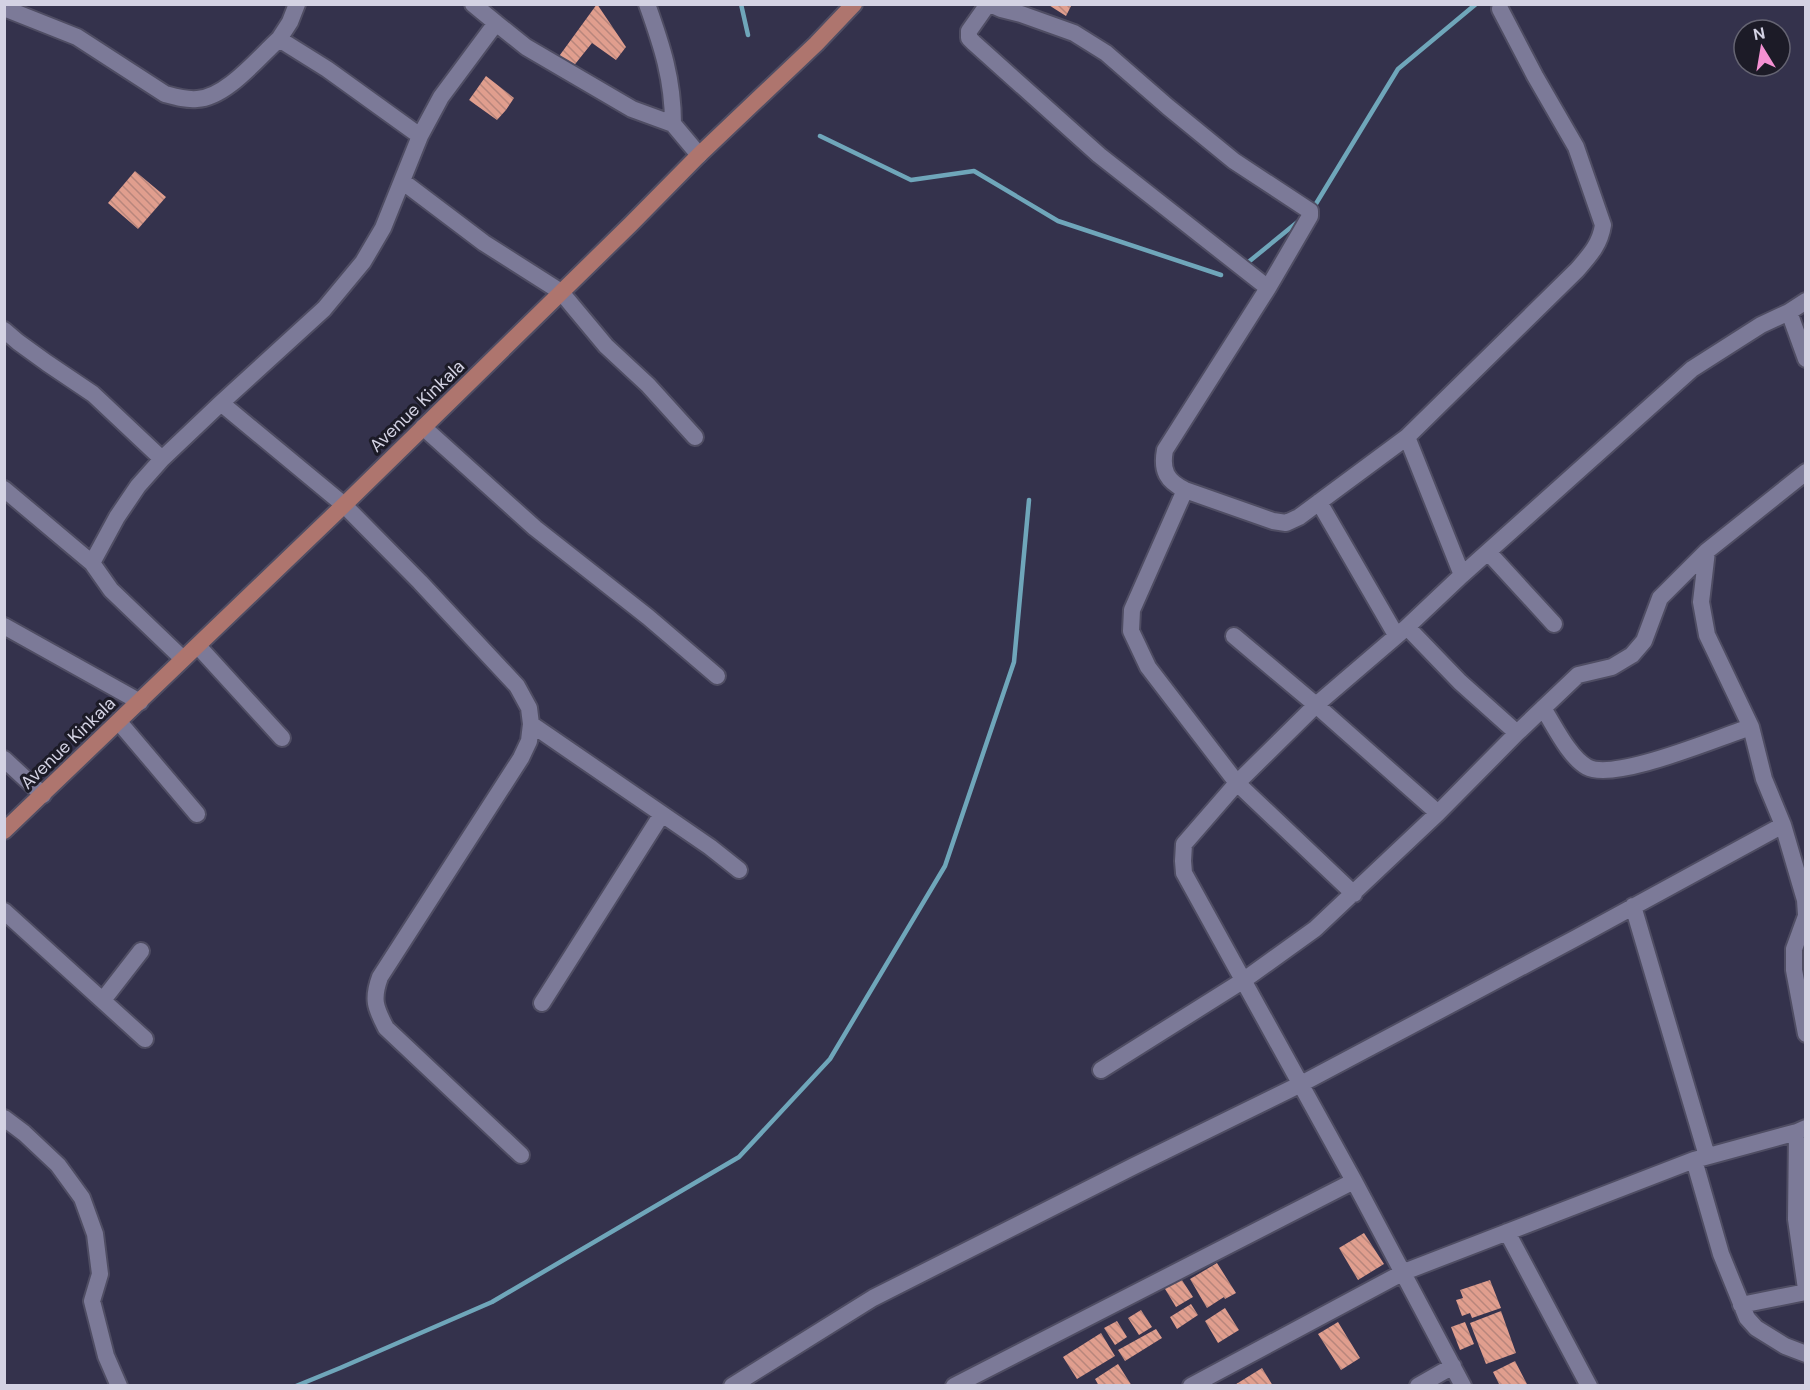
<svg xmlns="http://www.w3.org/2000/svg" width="1810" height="1390" font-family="'DM Sans',sans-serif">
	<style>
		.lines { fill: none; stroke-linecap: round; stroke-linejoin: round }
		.stream { stroke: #6fa6ba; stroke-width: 4.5 }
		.building { fill: url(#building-back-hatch) }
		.minor-casing { stroke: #4f4d63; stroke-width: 20 }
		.primary-casing { stroke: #4f4d63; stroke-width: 20 }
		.minor { stroke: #7c7a98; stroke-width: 16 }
		.primary { stroke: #ae756e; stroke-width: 16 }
		.labels { text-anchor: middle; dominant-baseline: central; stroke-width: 6; stroke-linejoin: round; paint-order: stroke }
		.street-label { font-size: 18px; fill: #d3d2e3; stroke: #1c1b27 }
	</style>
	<defs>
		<pattern id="building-back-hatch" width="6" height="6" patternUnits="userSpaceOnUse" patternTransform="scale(1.5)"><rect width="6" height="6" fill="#e09e8e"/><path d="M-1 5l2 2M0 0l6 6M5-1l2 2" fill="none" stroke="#b8867c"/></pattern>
	</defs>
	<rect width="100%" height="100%" fill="#34324c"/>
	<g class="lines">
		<!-- stream -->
		<path class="stream" d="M741,4L748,35
			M820,136L911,180L974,171L1058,221L1221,275
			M1314,207L1398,69L1476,4
			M1246,264L1300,220
			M296,1386L340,1368L492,1302L739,1157L830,1059L945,866L1014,662L1029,500"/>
	</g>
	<!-- building -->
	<path class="building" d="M597,4L626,47L616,60L592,43L572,68L557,59Z
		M1047,4H1072L1066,16Z
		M486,76L514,98L506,110L497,120L469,100Z
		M135,171L166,197L138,229L108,203Z
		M1364,1233L1384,1264L1358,1280L1339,1248Z
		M1217,1263L1236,1293L1225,1299L1224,1297L1207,1308L1190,1279Z
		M1178,1274L1193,1297L1176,1307L1162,1284Z
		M1490,1280L1501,1308L1472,1318L1470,1313L1462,1316L1456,1300L1463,1298L1460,1290Z
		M1191,1304L1198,1315L1177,1329L1170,1317Z
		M1225,1308L1239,1330L1218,1343L1205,1321Z
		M1141,1310L1152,1327L1139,1335L1128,1318Z
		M1501,1311L1516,1353L1486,1364L1470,1323Z
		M1117,1321L1127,1337L1115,1345L1104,1328Z
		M1338,1322L1360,1358L1341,1370L1318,1334Z
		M1465,1322L1474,1344L1460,1350L1451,1327Z
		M1156,1329L1162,1338L1125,1361L1118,1350Z
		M1101,1333L1115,1356L1077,1379L1063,1357Z
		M1515,1361L1528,1386H1500L1493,1372Z
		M1118,1364L1132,1386H1099L1095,1379Z
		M1262,1368L1273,1386H1233Z"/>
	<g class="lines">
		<!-- minor casing -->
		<g class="minor-casing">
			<path id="minor" d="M473,4L496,23
				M647,4C662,46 673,79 673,124
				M988,4L969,31V38L974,43L1099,155L1268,288
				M990,4L1001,9L1021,14L1074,33L1106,53L1168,107L1234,161L1310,211V216L1268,288L1165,450C1161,471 1167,481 1185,490L1273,521L1286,523L1299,517L1407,437L1577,270C1589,256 1600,245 1603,225L1576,147L1535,76L1500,9
				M4,8L77,37L165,94C176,97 186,100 197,99C226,98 258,58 279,39L327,69L420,136L441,97L496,23L526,47L632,109L673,124L699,155
				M279,39L290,22L297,4
				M402,181L484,243L561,292L606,346L648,385L695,437
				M1789,312L1806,359
				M4,330L18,342L47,363L93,394L162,459
				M221,403L344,505L420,582L517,686L529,708L531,724L529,741L521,758L380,977C372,999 375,1007 386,1028L521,1155
				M423,427L535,528L648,617L717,676
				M1407,437L1462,575
				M4,489L92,563
				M1185,490L1132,610L1131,631L1148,667L1237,783L1354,894
				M1319,502L1396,635
				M1707,551L1701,602L1707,635L1751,727L1764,779L1783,825L1805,900L1806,915
				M1488,552L1554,624
				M4,626L140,702
				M1407,627L1460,682L1517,733
				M1234,636L1316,705L1438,813
				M198,646L282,738
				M183,659L111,590L92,563L117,517L138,486L162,459L221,403L324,309L363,262L383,228L420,136
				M1543,708C1554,725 1569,757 1587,767C1615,782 1719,737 1751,727
				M119,722L197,814
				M531,724L710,847L739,870
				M4,759L43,795
				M1633,906L1707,1156
				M4,911L145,1039
				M1806,916L1794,949V970L1806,1034
				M103,1000L141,951
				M542,1003L662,814
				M1101,1070L1244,980L1315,929L1438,813L1517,733L1578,675L1612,667L1632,655L1644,641L1660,598L1707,551L1806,472
				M4,1118L24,1133L58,1165L82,1198L95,1234L100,1274L92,1301L106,1356L119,1386
				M1797,1132L1796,1219L1806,1289
				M1694,1160L1721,1254L1747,1318L1756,1328L1785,1346L1806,1354
				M1507,1232L1589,1386
				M1741,1305L1806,1292
				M732,1386L873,1298L1134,1166L1301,1084L1576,938L1783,825
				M954,1386L1354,1181
				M1191,1386L1404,1272L1694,1160L1797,1132L1806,1128
				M1418,1386L1453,1366
				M1463,1386L1354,1181L1184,873L1183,861L1184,844L1237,783L1316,705L1407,627L1462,575L1692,369L1761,325L1789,312L1806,301"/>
		</g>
		<!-- primary casing -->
		<g class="primary-casing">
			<path id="primary" d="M4,831L344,505L631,224L699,155L816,44L854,4"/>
		</g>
		<!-- minor -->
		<use href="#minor" class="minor"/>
		<!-- primary -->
		<use href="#primary" class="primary"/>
	</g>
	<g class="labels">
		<!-- street labels -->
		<g class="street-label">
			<text transform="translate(417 406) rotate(-44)">Avenue Kinkala</text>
			<text transform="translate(68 743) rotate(-44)">Avenue Kinkala</text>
		</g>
	</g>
	<!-- border -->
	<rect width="1810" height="1390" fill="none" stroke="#d3d2e3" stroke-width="12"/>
	<!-- north arrow -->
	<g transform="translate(1762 48) rotate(349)"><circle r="28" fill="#1c1b27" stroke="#656472" stroke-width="1.5"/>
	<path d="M0-4.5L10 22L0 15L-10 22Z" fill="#f491d3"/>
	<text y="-9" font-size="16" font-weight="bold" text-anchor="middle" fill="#d3d2e3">N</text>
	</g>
</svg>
